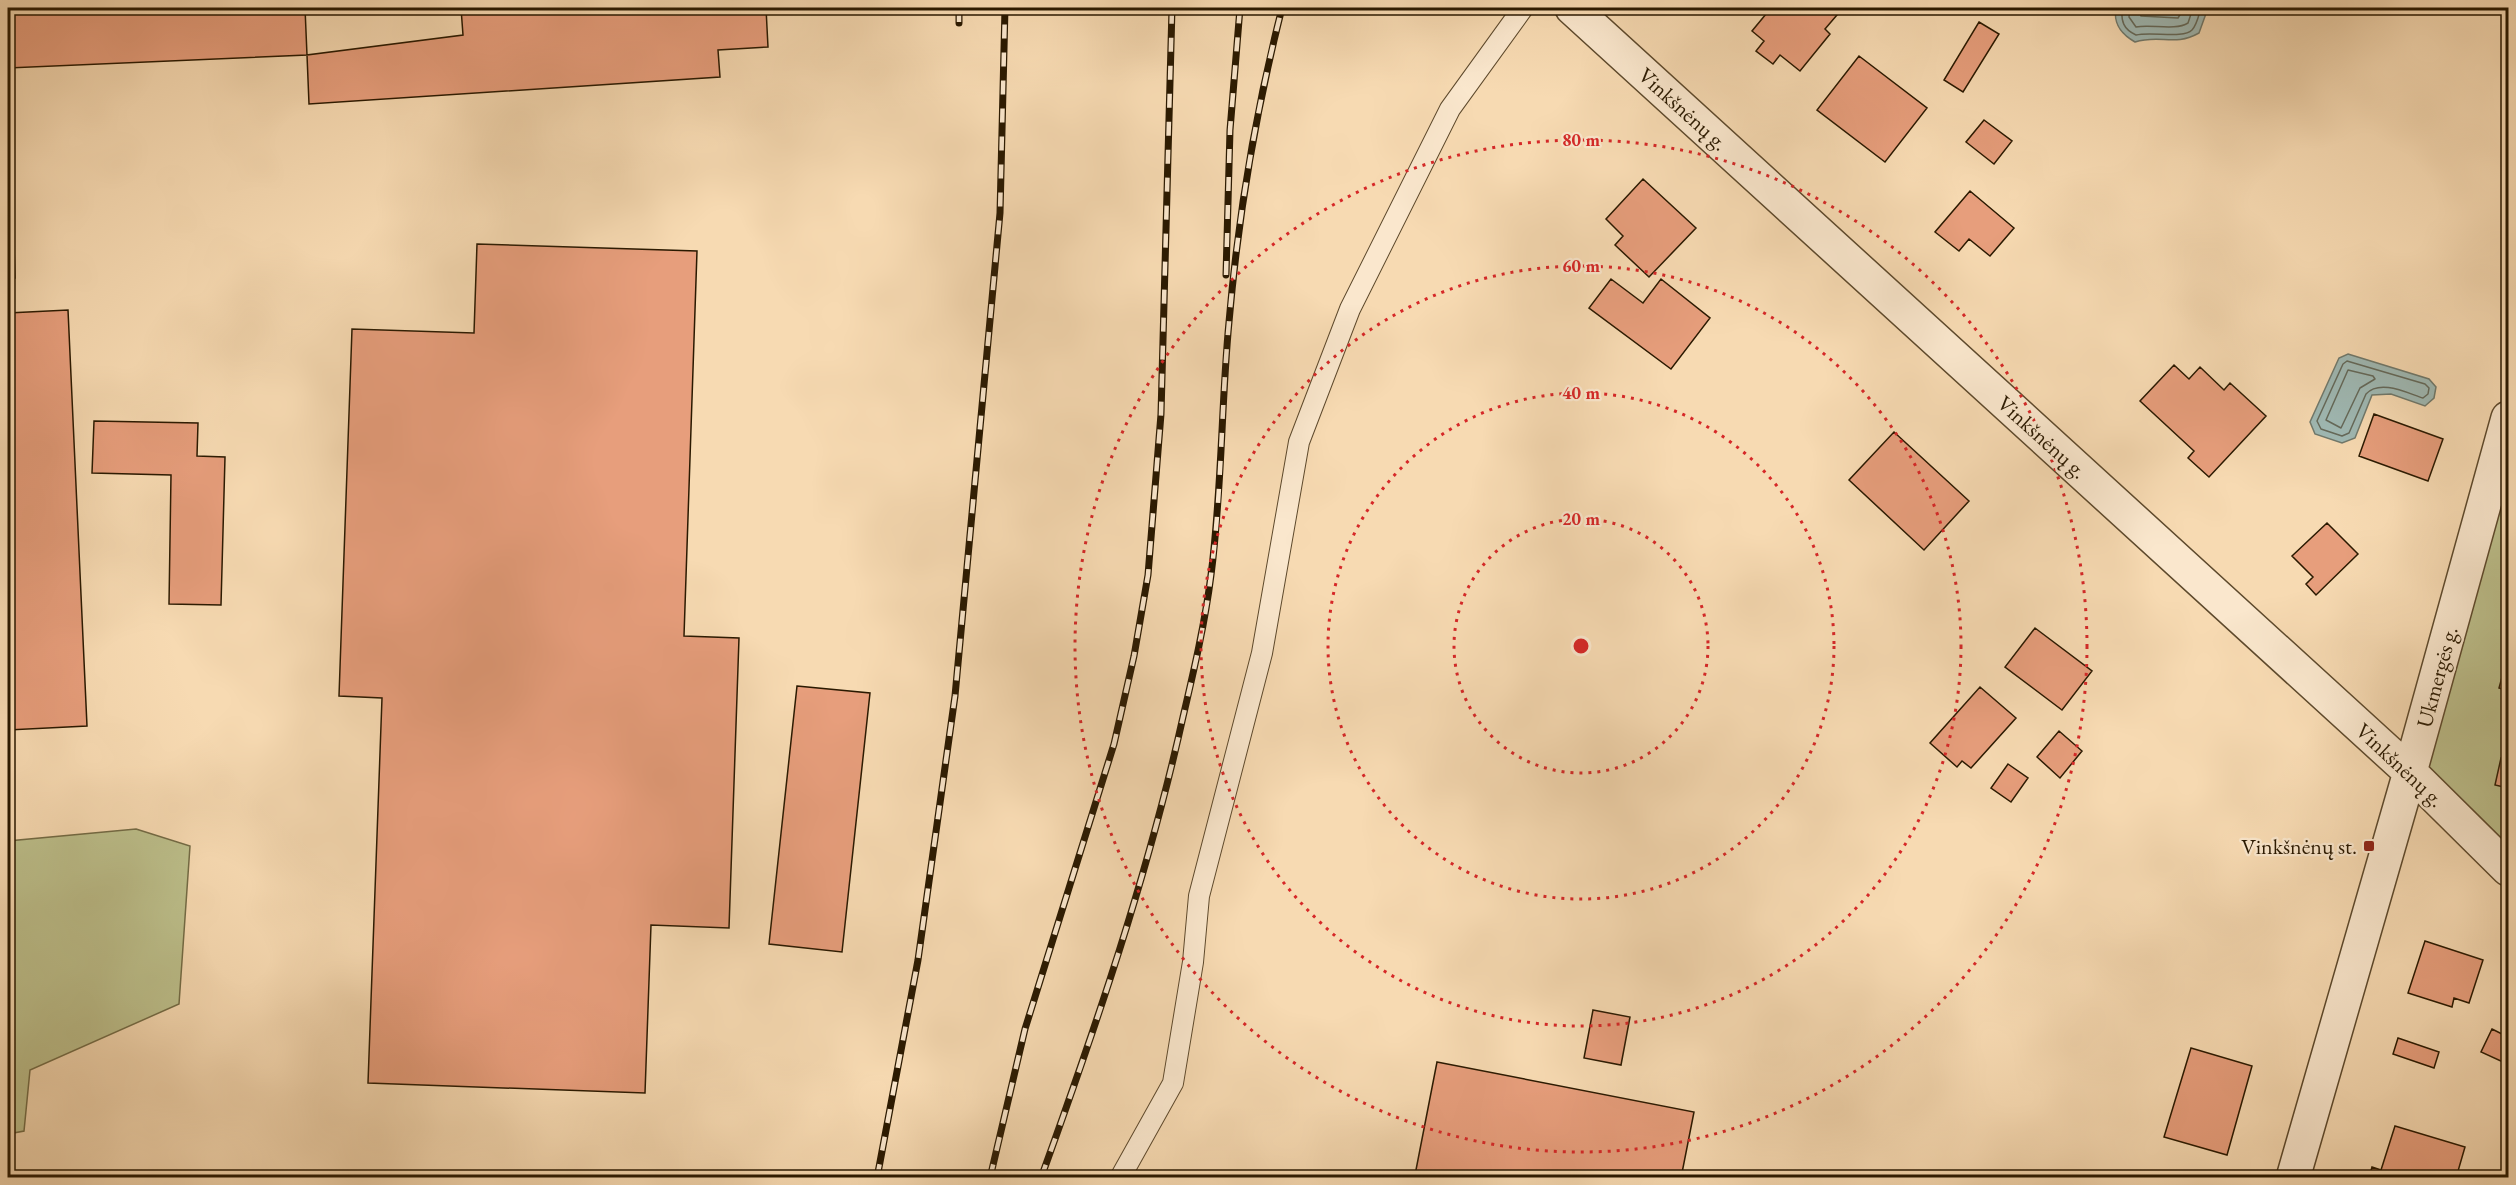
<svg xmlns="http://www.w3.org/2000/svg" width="2516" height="1185" font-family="'EB Garamond',serif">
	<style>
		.green { fill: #bdc08c; stroke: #746c46; stroke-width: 1.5 }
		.water { fill: #9fb9b4; stroke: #70796c; stroke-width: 1.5 }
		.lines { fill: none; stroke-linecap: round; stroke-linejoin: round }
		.shore { stroke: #64695a; stroke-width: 1.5 }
		.building { fill: #e79e7c; stroke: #2a1900; stroke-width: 1.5 }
		.service-casing { stroke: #5d492c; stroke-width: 22 }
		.minor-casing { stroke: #5d492c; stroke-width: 36 }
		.service { stroke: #fae7cd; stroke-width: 20 }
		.minor { stroke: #fae7cd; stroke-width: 33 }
		.rail-casing { stroke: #2a1900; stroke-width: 7 }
		.rail { stroke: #fae7cd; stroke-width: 4.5; stroke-dasharray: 14; stroke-linecap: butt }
		.ring { fill: none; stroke: #d62828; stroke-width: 3; stroke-dasharray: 3 6 }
		.poi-dot { fill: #8f2418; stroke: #fae7cd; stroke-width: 2 }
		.labels { text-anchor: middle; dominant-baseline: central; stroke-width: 4.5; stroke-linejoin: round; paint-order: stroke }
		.street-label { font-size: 22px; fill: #2a1900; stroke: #fae7cd }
		.poi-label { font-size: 22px; fill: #2a1900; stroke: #fae7cd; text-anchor: end }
		.centre { fill: #d62828; stroke: #fae7cd; stroke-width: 3 }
		.ring-label { font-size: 18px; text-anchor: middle; font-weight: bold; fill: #d62828; stroke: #fae7cd; stroke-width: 4.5; stroke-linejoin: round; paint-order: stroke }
	</style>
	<rect width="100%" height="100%" fill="#f7dab2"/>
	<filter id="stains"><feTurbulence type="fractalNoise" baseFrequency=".00333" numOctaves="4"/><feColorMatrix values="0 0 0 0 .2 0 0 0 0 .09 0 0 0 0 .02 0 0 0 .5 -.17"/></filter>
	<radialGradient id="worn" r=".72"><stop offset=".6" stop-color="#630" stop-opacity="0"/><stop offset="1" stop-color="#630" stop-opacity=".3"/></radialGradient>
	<!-- green -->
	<path class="green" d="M2508,418V869L2410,772Z
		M136,829L190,846L179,1004L30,1070L24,1131L8,1134V841Z"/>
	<!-- water -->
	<path class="water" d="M2116,8H2208L2199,33C2174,47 2161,34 2135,42C2121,34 2113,24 2116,8Z
		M2348,354L2429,379L2436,387L2434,398L2425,406L2391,394L2372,395L2355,438L2342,443L2315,434L2310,422L2339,358Z"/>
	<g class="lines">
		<!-- shore -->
		<path class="shore" d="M2122,8C2121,21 2123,29 2136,35C2151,31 2183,39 2192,30C2197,25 2199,14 2201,8
			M2130,8L2129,17L2136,27C2151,24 2175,31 2188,23L2193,8
			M2139,8L2141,16L2178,18L2184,8
			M2347,361L2425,384L2429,388L2428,394L2423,398C2407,393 2380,379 2366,394L2349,433L2342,436L2321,429L2317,421L2343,364Z
			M2348,370L2373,376L2375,379L2360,388L2341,428L2326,420Z"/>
	</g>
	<!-- building -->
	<path class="building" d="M8,8H305L307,55L8,68Z
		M461,8H766L768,47L718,50L720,77L309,104L307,55L463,35Z
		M1771,8H1779L1783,11L1786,8H1843L1825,29L1830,34L1800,71L1780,55L1773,64L1756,51L1764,41L1752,31Z
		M1979,22L1999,34L1963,92L1944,80Z
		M1859,56L1927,108L1885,162L1817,110Z
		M1984,120L2012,141L1994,164L1966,142Z
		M1643,179L1696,228L1649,277L1615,245L1623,236L1606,219Z
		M8,180H12L15,278H8Z
		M1970,191L2014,228L1990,256L1969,239L1959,251L1935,232Z
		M477,244L697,251L684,636L739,638L729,928L651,925L645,1093L368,1083L382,698L339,696L352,329L474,333Z
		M1611,279L1643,303L1661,279L1710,318L1671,369L1589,308Z
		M68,310L87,726L8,730V313Z
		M2174,365L2189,379L2200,367L2224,390L2230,383L2266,416L2209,477L2188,458L2194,451L2140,401Z
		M2374,414L2443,439L2428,481L2359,456Z
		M94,421L198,423L197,456L225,457L221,605L169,604L171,475L92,473Z
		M1894,432L1969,501L1924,550L1849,480Z
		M2327,523L2358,554L2316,595L2306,584L2313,577L2292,556Z
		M2035,628L2092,671L2062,710L2005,667Z
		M2507,659H2508V691L2499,688Z
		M797,686L870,693L842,952L769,944Z
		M1980,687L2016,718L1971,768L1962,761L1957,767L1930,743Z
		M2059,731L2082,751L2060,778L2037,757Z
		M2501,758L2508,760V788L2495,785Z
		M2008,764L2028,778L2011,802L1991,788Z
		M2425,941L2483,960L2469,1003L2454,998L2452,1007L2408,993Z
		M1593,1010L1630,1017L1621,1065L1584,1058Z
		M2492,1029L2508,1037V1052L2503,1062L2481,1052Z
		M2398,1038L2439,1052L2434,1068L2393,1054Z
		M2191,1048L2252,1066L2227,1155L2164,1137Z
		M1437,1062L1694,1112L1681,1178H1429L1415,1175Z
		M2395,1126L2465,1147L2456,1178H2369L2372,1167L2381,1170Z"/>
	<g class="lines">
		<!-- service casing -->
		<g class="service-casing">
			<path id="service" d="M1120,1178L1173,1083L1193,962L1199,896L1262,653L1299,442L1350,309L1450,109L1523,8"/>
		</g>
		<!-- minor casing -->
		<g class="minor-casing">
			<path id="minor" d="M1572,8L2410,772L2508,869
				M2293,1178L2410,772L2508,418"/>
		</g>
		<!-- service -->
		<use href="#service" class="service"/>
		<!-- minor -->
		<use href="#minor" class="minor"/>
		<!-- rail casing -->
		<g class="rail-casing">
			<path id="rail" d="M959,8V23
				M1226,275L1230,130L1240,8
				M877,1178L918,960L955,696L1000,213L1005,8
				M990,1178L1025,1029L1114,744L1134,656L1148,575L1161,414L1172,8
				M1041,1178C1096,1026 1148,875 1183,717C1194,670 1205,623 1211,575C1222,491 1221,406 1229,322C1238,217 1256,110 1282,8"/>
		</g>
		<!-- rail -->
		<use href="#rail" class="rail"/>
	</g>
	<!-- distance rings -->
	<g class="ring">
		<circle cx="1581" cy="646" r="127"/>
		<circle cx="1581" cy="646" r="253"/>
		<circle cx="1581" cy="646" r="380"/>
		<circle cx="1581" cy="646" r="506"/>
	</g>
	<!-- markers -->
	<rect class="poi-dot" x="2363" y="840" width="12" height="12" rx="3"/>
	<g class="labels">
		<!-- street labels -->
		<g class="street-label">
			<text transform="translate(1683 109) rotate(42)">Vinkšnėnų g.</text>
			<text transform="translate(2042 437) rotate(42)">Vinkšnėnų g.</text>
			<text transform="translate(2437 677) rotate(-75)">Ukmergės g.</text>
			<text transform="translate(2400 765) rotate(43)">Vinkšnėnų g.</text>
		</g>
		<!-- poi labels -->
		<g class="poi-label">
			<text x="2357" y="846">Vinkšnėnų st.</text>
		</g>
	</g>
	<circle cx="1581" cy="646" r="9" class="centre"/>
	<g class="ring-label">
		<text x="1581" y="146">80 m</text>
		<text x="1581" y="272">60 m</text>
		<text x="1581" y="399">40 m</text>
		<text x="1581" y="525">20 m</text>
	</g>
	<!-- margin -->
	<rect width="2516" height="1185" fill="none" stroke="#f7dab2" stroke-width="30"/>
	<rect x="9" y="9" width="2498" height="1167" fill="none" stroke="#2a1900" stroke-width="3"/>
	<rect x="15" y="15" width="2486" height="1155" fill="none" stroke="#2a1900" stroke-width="1.5"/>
	<rect width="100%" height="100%" filter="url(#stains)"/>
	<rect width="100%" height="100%" fill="url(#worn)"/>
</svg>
